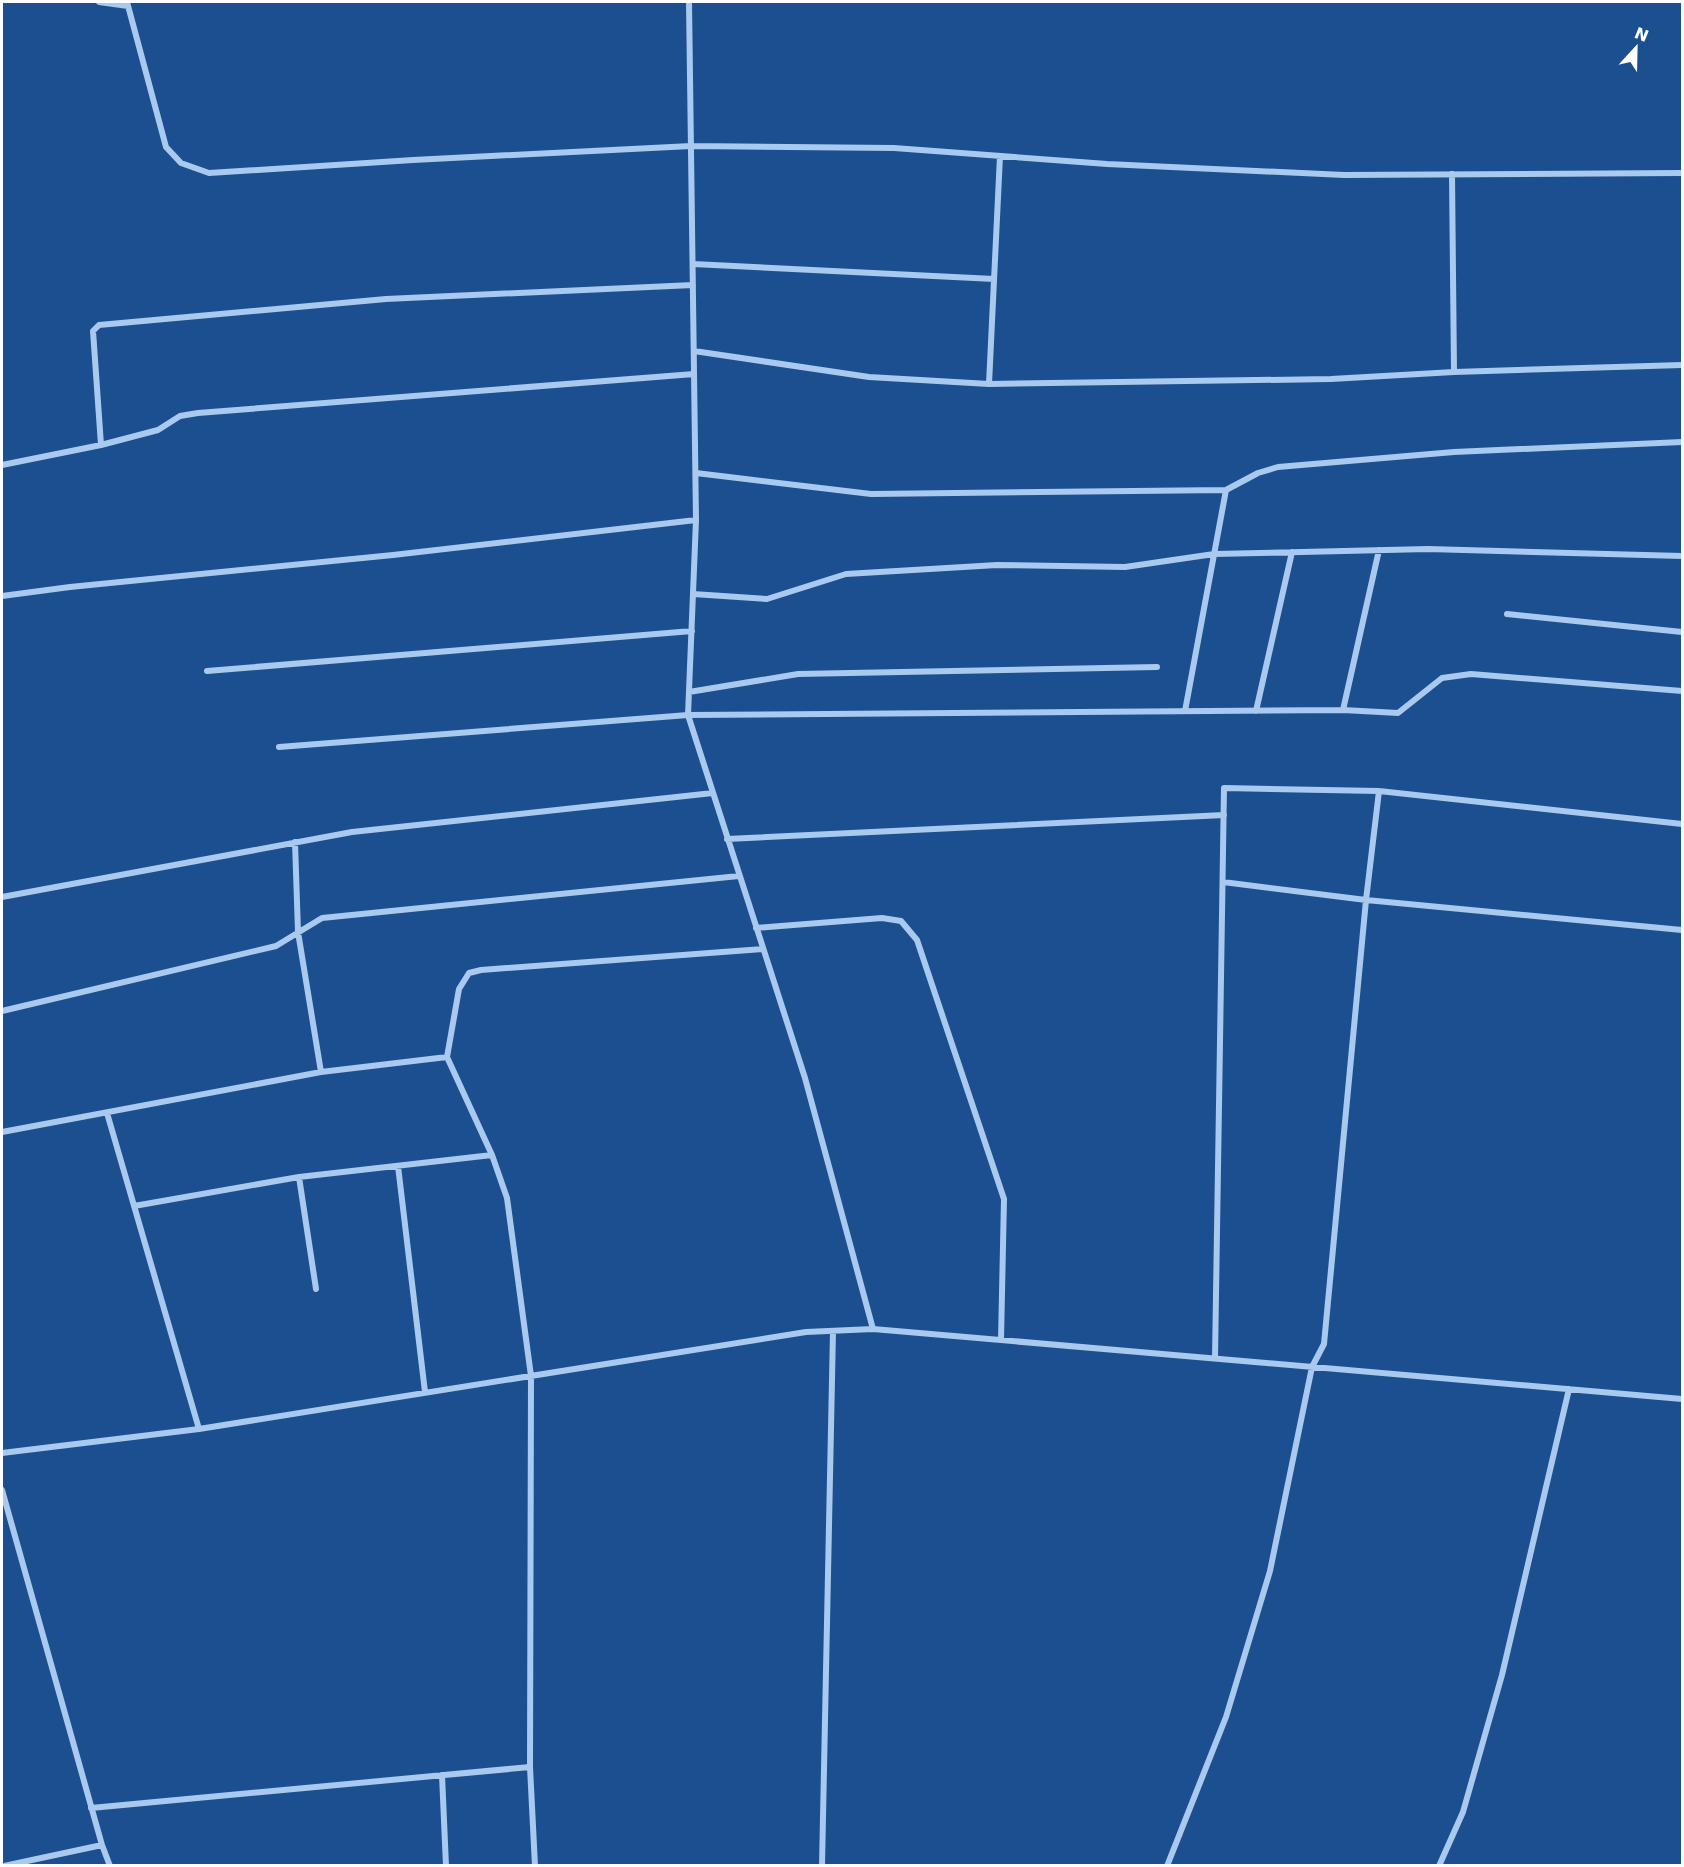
<svg xmlns="http://www.w3.org/2000/svg" width="1684" height="1867" font-family="'DejaVu Sans',sans-serif">
	<style>
		.lines { fill: none; stroke-linecap: round; stroke-linejoin: round }
		.street { stroke: #a9c9ee; stroke-width: 6 }
	</style>
	<rect width="100%" height="100%" fill="#1b4f8f"/>
	<g class="lines">
		<!-- street -->
		<path class="street" d="M99,2L128,6
			M127,2L166,147L181,163L209,173L413,160L691,146L894,148L1107,164L1344,175L1682,173
			M689,2L696,520L688,715L805,1078L873,1329
			M1452,174L1454,372
			M693,264L994,279
			M694,351L869,377L989,384L1331,379L1454,372L1682,365
			M989,384L1000,156
			M101,445L93,331L99,325L386,299L693,285
			M2,465L101,445L158,430L180,416L198,413L694,374
			M696,473L871,494L1226,490L1258,473L1278,467L1454,452L1682,442
			M693,594L767,599L846,574L997,565L1125,567L1214,554L1428,549L1682,556
			M2,596L70,587L393,555L696,520
			M1507,614L1682,632
			M207,671L692,631
			M689,692L798,674L1157,667
			M1343,710L1379,550
			M1185,711L1226,490
			M1256,711L1292,552
			M279,747L688,715L1343,710L1398,713L1442,678L1471,674L1682,691
			M727,839L1224,815
			M295,842L298,932L321,1072
			M1223,882L1366,900L1682,930
			M2,897L352,832L713,793
			M756,928L882,918L901,921L917,940L1004,1199L1001,1340
			M2,1011L276,946L322,918L739,876
			M107,1113L199,1429
			M2,1132L321,1072L447,1057
			M398,1166L425,1392
			M299,1177L316,1289
			M134,1206L299,1177L492,1155
			M1215,1358L1224,788L1379,791L1682,824
			M2,1453L199,1429L806,1332L873,1329L1682,1399
			M2,1490L102,1845L110,1866
			M442,1775L446,1866
			M91,1808L530,1767
			M4,1866L102,1845
			M535,1866L530,1767L531,1376L507,1198L492,1155L447,1057L459,989L469,973L481,970L763,949
			M822,1866L833,1331
			M1167,1866L1226,1717L1270,1571L1312,1367L1324,1344L1366,900L1379,791
			M1439,1866L1463,1812L1502,1675L1569,1389"/>
	</g>
	<!-- border -->
	<rect width="1684" height="1867" fill="none" stroke="#ffffff" stroke-width="6"/>
	<!-- north arrow -->
	<g transform="translate(1636 48) rotate(22)" stroke="#1b4f8f" stroke-width="4.5" paint-order="stroke">
	<path d="M0-4.5L10 22L0 15L-10 22Z" fill="#ffffff"/>
	<text y="-9" font-size="16" font-weight="bold" text-anchor="middle" fill="#ffffff">N</text>
	</g>
</svg>
